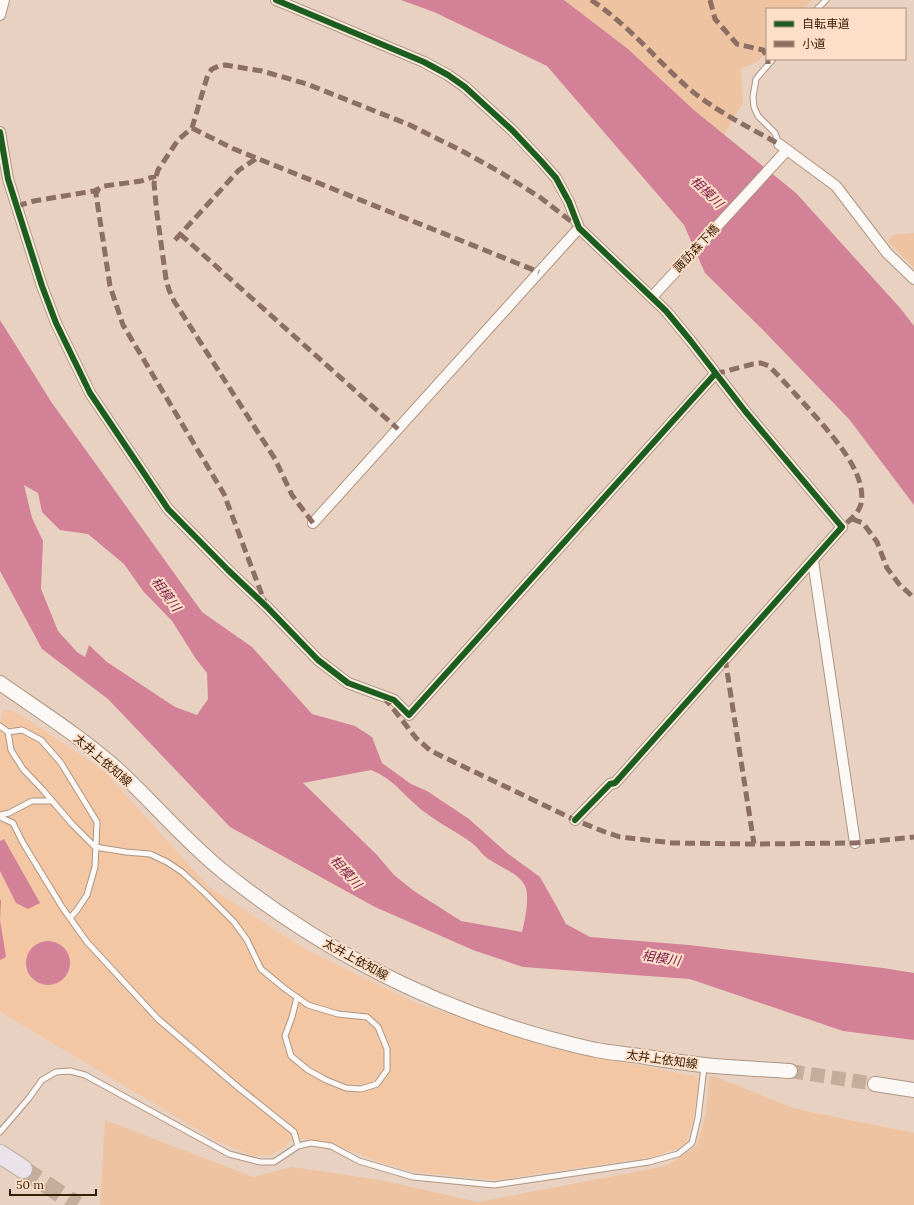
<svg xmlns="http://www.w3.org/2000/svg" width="914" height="1205" font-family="Lora,'Noto Sans JP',serif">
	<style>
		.built { fill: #f3c7a4 }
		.green { fill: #eec3a2 }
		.water { fill: #d38197; fill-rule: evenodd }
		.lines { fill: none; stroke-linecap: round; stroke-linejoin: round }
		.secondary-tunnel { stroke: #c5ad9b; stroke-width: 14; stroke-dasharray: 14 7; stroke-linecap: butt }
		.motorway-tunnel { stroke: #c5ad9b; stroke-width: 18; stroke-dasharray: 18 9; stroke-linecap: butt }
		.service-casing { stroke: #ac9683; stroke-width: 7 }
		.minor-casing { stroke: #ac9683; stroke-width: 12 }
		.secondary-casing { stroke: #ac9683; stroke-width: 16 }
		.motorway-casing { stroke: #c0b1a5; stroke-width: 20 }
		.service { stroke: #fcf8f6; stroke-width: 5 }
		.minor { stroke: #fcf8f6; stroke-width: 10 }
		.secondary { stroke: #fcf8f6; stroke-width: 14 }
		.motorway { stroke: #eae4ea; stroke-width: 18 }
		.quiet { stroke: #8d6e63; stroke-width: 5; stroke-dasharray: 10 5; stroke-linecap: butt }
		.cycleway-casing { stroke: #fddfc9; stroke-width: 8 }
		.cycleway { stroke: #1b5e20; stroke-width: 6 }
		.labels { text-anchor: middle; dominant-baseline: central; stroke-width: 4; stroke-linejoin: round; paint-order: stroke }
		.street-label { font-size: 12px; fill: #371d05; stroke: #fddfc9 }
		.water-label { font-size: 13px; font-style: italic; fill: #801e48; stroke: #fddfc9 }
	</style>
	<rect width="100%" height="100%" fill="#e8d1c0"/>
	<!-- built -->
	<path class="built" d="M3,709L18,713L104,771L209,887L303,948L416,1003L550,1048L699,1077L693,1120L686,1143L678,1149L669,1151L652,1157L495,1180L415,1172L379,1162L330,1143L307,1139H293L283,1148L271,1155L254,1156L217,1141L9,1017L0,1011V723Z"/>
	<!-- green -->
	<path class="green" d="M564,0H812L803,9H767V51L759,61L741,69L743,102L724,135L695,111L628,49Z
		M914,233V268L888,242L893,235Z
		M711,1075L796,1109L914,1133V1205H100L105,1120L253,1177L292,1167L381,1180L478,1202L666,1166L697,1146L706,1113L709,1080Z"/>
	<!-- water -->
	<path class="water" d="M401,0H564L628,49L695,111L796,193L901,309L914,326V505L849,419L763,330L705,273L684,225L547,66L434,12Z
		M0,320L52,403L202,612L252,647L312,714L355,726L372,737L382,763L411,784L427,791L469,819L507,853L540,877L557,907L566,924L590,937L689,945L883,968L914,973V1040L843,1031L690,979L523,967L473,950L375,907L230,827L108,699L42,649L0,571ZM24,485L38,493L42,512L60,530L88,534L124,564L143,591L172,621L196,659L207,673L208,699L197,715L175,707L107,662L89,645L85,657L77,652L58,631L41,589L43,541L32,518ZM371,770C396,780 405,798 426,813C440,824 457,832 472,843C478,847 481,854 487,858C499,867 519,873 525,886C530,897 525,920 522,932L461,921L414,891L394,875L377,855L303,783Z
		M4,839L40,903L28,909L16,903L0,871V841Z
		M0,899L1,901L0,920L6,957L0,960Z
		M26 963a22 22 0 1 1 44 0a22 22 0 1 1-44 0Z"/>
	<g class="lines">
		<!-- secondary-tunnel -->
		<path class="secondary-tunnel" d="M790,1071L875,1084"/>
		<!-- motorway-tunnel -->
		<path class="motorway-tunnel" d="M23,1169L77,1205"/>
		<!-- service casing -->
		<g class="service-casing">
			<path id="service" d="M817,9L826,0
				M773,59L756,79L753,97L754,107L758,116L775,133L779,144
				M0,726L8,732L11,750L23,769L42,789L72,824L95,847L126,852L150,854L167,862L182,872L206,894L234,922L247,940L261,969L284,988L308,1005L338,1014L367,1017L378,1027L387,1049V1070L377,1084L361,1089L346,1088L326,1080L308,1070L291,1056L285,1036L292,1017L297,997
				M8,732L22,730L41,740L61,763L97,822L95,867L87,895L77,910L70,918
				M0,815L9,813L32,801H52
				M0,817L13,823L23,843L62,907L87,942L158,1019L239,1088L294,1132L298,1146
				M0,1132L29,1098L42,1080L56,1072L70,1071L85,1075L229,1154L260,1162H274L298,1146L311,1143L331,1146L359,1161L413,1177L494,1185L649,1162L678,1154L692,1143L698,1118L704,1067"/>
		</g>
		<!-- minor casing -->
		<g class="minor-casing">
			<path id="minor" d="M276,0L424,62L448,75L465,87L513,131L542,162L556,178L569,202L579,228L666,311L690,340L745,411L842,527L615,783L610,784L575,820
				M0,15L4,0
				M0,132L8,179L42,286L56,323L90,393L168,509L228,570L267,607L318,660L348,683L394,700L409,715L715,374
				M779,144L836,186L887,253L914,279
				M652,297L787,150
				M313,523L579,228
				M813,561L855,843"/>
		</g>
		<!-- secondary casing -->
		<g class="secondary-casing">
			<path id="secondary" d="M0,683C40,711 81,737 117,769C154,803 186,842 225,873C334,960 460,1020 596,1050C612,1053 629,1054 646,1057C665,1060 685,1063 704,1065C733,1068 762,1069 790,1071
				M875,1084L914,1090"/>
		</g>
		<!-- motorway casing -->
		<g class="motorway-casing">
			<path id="motorway" d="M0,1154L23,1169"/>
		</g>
		<!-- service -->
		<use href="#service" class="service"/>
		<!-- minor -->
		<use href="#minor" class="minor"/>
		<!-- secondary -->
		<use href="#secondary" class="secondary"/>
		<!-- motorway -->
		<use href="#motorway" class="motorway"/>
		<!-- quiet -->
		<path class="quiet" d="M591,0C627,24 654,57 686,86C712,109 748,127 779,144
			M710,0L715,19L737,44L763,50L767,56
			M768,64V59
			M192,128L234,149L539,272
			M99,188L96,194L110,286L123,325L224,494L265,603
			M17,206L34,201L94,191L104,186L141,181L156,176
			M180,234L398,429
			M175,240L239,170L257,158
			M715,374L753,364L761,363L769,366C783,380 796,395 809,409C828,431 868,472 861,504C858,514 849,521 842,527
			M852,519L863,523L877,542L887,568L899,584L914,598
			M313,523L292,495L275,459L174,301L169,290L166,279L157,214L154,183L158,170L178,140L192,128L208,74L212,69L219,66L225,65L262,71L307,84L410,125L462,151L500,172L541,198L577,226
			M725,658L754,844
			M384,697L416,738L431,751L575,820L605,832L620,837L673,843L754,844L855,843L914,837"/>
		<!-- cycleway casing -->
		<g class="cycleway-casing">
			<path id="cycleway" d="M276,0L424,62L448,75L465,87L513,131L542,162L556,178L569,202L579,228L666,311L690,340L745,411L842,527L615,783L610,784L575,820
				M0,132L8,179L42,286L56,323L90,393L168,509L228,570L267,607L318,660L348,683L394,700L409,715L715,374"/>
		</g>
		<!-- cycleway -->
		<use href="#cycleway" class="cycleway"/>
	</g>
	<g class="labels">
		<!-- street labels -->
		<g class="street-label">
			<text transform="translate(696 248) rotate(-47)">諏訪森下橋</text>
			<text transform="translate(103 760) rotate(41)">太井上依知線</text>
			<text transform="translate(356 959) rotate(29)">太井上依知線</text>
			<text transform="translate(662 1059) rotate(8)">太井上依知線</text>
		</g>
		<!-- water labels -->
		<g class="water-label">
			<text transform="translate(707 192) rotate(44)">相模川</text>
			<text transform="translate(166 594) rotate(53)">相模川</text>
			<text transform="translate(346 872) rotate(48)">相模川</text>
			<text transform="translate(661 958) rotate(9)">相模川</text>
		</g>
	</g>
	<!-- legend -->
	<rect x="766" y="8" width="140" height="52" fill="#fddfc9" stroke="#ae917b"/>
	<rect x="774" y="21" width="20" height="6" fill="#1b5e20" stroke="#ae917b"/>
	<text x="802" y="28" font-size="12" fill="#371d05">自転車道</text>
	<rect x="774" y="41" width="20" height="6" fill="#8d6e63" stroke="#ae917b"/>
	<text x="802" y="48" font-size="12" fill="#371d05">小道</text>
	<!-- scale -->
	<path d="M10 1189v6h86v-6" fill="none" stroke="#371d05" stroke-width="2"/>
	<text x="16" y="1189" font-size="12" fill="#371d05" stroke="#fddfc9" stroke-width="3" paint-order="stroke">50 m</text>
</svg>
